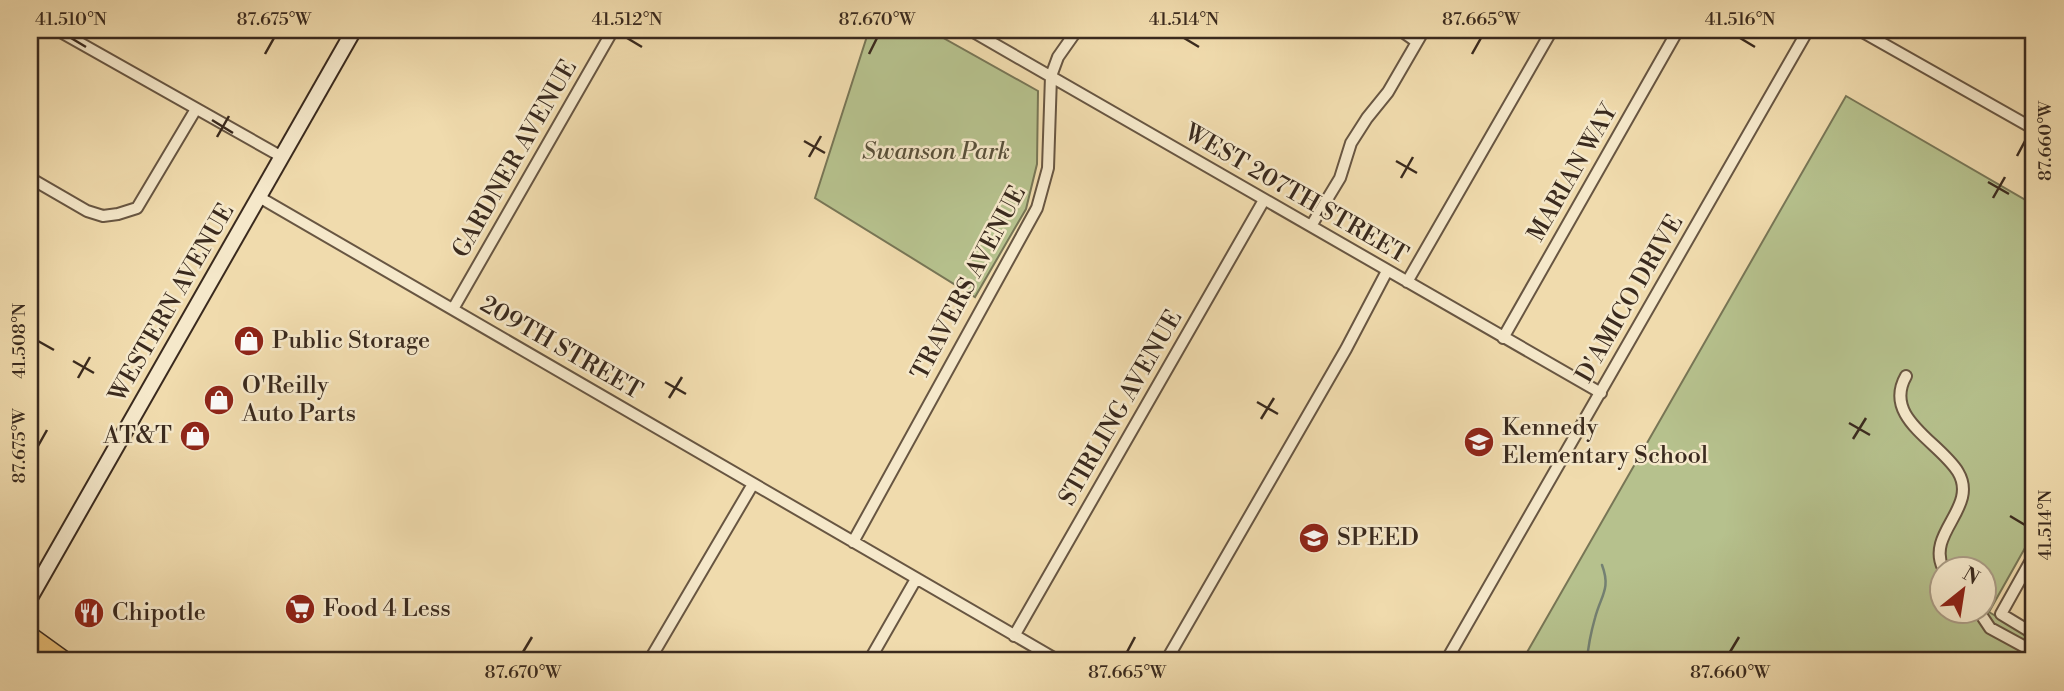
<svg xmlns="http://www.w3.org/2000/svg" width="2064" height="691" font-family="'Libre Bodoni',serif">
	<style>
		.green { fill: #b6c18d; stroke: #787656; stroke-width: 2; fill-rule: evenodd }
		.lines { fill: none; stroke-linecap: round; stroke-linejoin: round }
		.stream { stroke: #748173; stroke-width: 2.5 }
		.minor-casing { stroke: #685642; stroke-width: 14 }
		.secondary-casing { stroke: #3a2a1e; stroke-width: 18 }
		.primary-casing { stroke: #3a2a1e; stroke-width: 19 }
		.minor { stroke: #f5e8ca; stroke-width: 10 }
		.secondary { stroke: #f5e8ca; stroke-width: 14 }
		.primary { stroke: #e8be76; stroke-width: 16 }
		.ticks { fill: none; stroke: #3a2a1e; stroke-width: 2.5 }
		.labels { text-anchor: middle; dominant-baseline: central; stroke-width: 5; stroke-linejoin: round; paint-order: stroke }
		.park-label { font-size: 24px; font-style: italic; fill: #59503a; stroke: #f5e8ca }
		.street-label { font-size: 24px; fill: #3a2a1e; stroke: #f5e8ca }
		.poi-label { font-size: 24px; fill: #3a2a1e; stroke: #f5e8ca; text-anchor: start }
		.neatline { fill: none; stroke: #3a2a1e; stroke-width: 2.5 }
		.ticks-label { font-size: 18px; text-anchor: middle; fill: #3a2a1e }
	</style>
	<rect width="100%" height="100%" fill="#f0dbad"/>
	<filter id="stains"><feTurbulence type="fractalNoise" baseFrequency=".00286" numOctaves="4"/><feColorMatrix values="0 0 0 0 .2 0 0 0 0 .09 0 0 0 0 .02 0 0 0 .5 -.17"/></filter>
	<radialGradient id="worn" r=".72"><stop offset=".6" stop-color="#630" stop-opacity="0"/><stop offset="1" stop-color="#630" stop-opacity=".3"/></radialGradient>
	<!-- green -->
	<path class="green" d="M869,30H929L1038,91L1037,164L1026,209L975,297L815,198Z
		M1846,96L2034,205V532L1989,612L2034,639V661H1522ZM1941,568H1983V610H1941Z"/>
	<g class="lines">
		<!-- stream -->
		<path class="stream" d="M1587,661C1588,647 1591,632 1595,618C1601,595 1611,589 1602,565"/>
		<!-- minor casing -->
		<g class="minor-casing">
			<path id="minor" d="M57,30L282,157
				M970,30L1601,393
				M1400,30L1417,42
				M1859,30L2034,129
				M30,178L87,211L103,216L118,214L137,208L196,109
				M259,197L1059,661
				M1311,226L1340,178L1351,143L1367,118L1388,92L1424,30
				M1407,282L1552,30
				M453,309L613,30
				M1503,338L1678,30
				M1906,376C1882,418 1940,442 1958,472C1979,507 1926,533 1943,568
				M853,542L1037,208L1048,168L1051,76L1058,57L1077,30
				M2034,555L2001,614L2034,634
				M1978,610L1990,628L2025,647L2032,661
				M1014,636L1264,200
				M649,661L753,484
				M869,661L916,579
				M1166,661L1346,349L1387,271
				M1446,661L1808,30"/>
		</g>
		<!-- secondary casing -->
		<g class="secondary-casing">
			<path id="secondary" d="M30,598L354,30"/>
		</g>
		<!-- primary casing -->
		<g class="primary-casing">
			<path id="primary" d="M30,635L66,661
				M30,658L34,661"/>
		</g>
		<!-- minor -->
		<use href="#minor" class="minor"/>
		<!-- secondary -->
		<use href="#secondary" class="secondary"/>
		<!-- primary -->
		<use href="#primary" class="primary"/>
	</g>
	<!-- ticks -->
	<path class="ticks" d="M71,38L86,47M627,38L642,47M1184,38L1199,47M1740,38L1755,47M265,54L274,38M869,54L877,38M1472,54L1481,38M212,120L233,133M217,137L229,116M804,141L825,153M2017,156L2025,141M809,157L821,136M1396,161L1417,173M1401,178L1413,157M1988,182L2009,194M1993,198L2005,177M38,341L54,350M73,361L94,373M78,378L90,357M665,382L686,394M669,398L682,377M1257,402L1278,414M1261,419L1274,398M1849,423L1870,435M1853,439L1866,418M38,446L47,430M2010,516L2025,525M523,652L532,637M1127,652L1135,637M1730,652L1739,637"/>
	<!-- icons -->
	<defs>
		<g id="shop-disc" transform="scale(1.575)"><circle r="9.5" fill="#8f2418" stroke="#f5e8ca"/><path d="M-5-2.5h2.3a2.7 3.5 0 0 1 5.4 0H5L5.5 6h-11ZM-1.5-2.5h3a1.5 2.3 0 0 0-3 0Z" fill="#fff"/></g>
		<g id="school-disc" transform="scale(1.575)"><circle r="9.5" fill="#8f2418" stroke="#f5e8ca"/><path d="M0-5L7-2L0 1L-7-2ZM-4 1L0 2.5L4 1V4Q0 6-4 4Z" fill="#fff"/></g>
		<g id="supermarket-disc" transform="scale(1.575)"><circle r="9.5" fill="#8f2418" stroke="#f5e8ca"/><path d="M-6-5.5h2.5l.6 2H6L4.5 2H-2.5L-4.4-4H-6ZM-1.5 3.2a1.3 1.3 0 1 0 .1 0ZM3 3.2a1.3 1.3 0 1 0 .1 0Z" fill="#fff"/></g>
		<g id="restaurant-disc" transform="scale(1.575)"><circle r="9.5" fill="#8f2418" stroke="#f5e8ca"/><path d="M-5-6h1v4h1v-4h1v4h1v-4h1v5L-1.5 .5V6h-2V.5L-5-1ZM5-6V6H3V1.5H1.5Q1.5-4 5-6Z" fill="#fff"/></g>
	</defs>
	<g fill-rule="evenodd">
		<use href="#shop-disc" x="249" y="341"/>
		<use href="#shop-disc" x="219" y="400"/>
		<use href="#shop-disc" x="195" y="436"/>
		<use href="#school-disc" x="1479" y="442"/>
		<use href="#school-disc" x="1314" y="538"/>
		<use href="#supermarket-disc" x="300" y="609"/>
		<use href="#restaurant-disc" x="89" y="613"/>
	</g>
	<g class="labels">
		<!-- park labels -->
		<g class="park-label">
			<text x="936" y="152">Swanson Park</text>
		</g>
		<!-- street labels -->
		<g class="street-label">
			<text transform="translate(515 159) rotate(-60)">GARDNER AVENUE</text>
			<text transform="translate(1573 173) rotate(-60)">MARIAN WAY</text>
			<text transform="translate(1296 194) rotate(30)">WEST 207TH STREET</text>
			<text transform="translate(969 283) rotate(-62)">TRAVERS AVENUE</text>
			<text transform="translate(1630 299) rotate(-60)">D'AMICO DRIVE</text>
			<text transform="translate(172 303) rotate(-60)">WESTERN AVENUE</text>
			<text transform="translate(561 348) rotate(30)">209TH STREET</text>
			<text transform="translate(1121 408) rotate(-60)">STIRLING AVENUE</text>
		</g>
		<!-- poi labels -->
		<g class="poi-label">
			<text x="272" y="341">Public Storage</text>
			<text x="242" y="386">O'Reilly<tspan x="242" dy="28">Auto Parts</tspan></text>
			<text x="1502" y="428">Kennedy<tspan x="1502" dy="28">Elementary School</tspan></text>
			<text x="172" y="436" text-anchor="end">AT&amp;T</text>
			<text x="1337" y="538">SPEED</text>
			<text x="323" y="609">Food 4 Less</text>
			<text x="112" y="613">Chipotle</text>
		</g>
	</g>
	<!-- margin -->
	<rect width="2064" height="691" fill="none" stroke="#f0dbad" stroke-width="77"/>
	<!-- north arrow -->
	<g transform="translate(1963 590) rotate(30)"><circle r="33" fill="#f5e8ca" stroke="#aa9c85" stroke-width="2"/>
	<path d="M0-5L12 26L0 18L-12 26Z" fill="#8f2418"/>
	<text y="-10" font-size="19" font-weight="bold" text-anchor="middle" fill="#3a2a1e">N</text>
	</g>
	<rect x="38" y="38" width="1987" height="614" class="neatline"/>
	<g class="ticks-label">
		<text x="71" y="25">41.510°N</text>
		<text x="274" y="25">87.675°W</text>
		<text x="627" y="25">41.512°N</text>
		<text x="877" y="25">87.670°W</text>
		<text x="1184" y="25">41.514°N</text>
		<text x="1481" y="25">87.665°W</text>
		<text x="1740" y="25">41.516°N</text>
		<text transform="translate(2045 141) rotate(-90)" y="6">87.660°W</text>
		<text transform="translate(19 341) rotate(-90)" y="6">41.508°N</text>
		<text transform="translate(19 446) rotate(-90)" y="6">87.675°W</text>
		<text transform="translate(2045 525) rotate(-90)" y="6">41.514°N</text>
		<text x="523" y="678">87.670°W</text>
		<text x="1127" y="678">87.665°W</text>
		<text x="1730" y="678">87.660°W</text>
	</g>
	<rect width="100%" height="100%" filter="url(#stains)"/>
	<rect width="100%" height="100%" fill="url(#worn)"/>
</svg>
